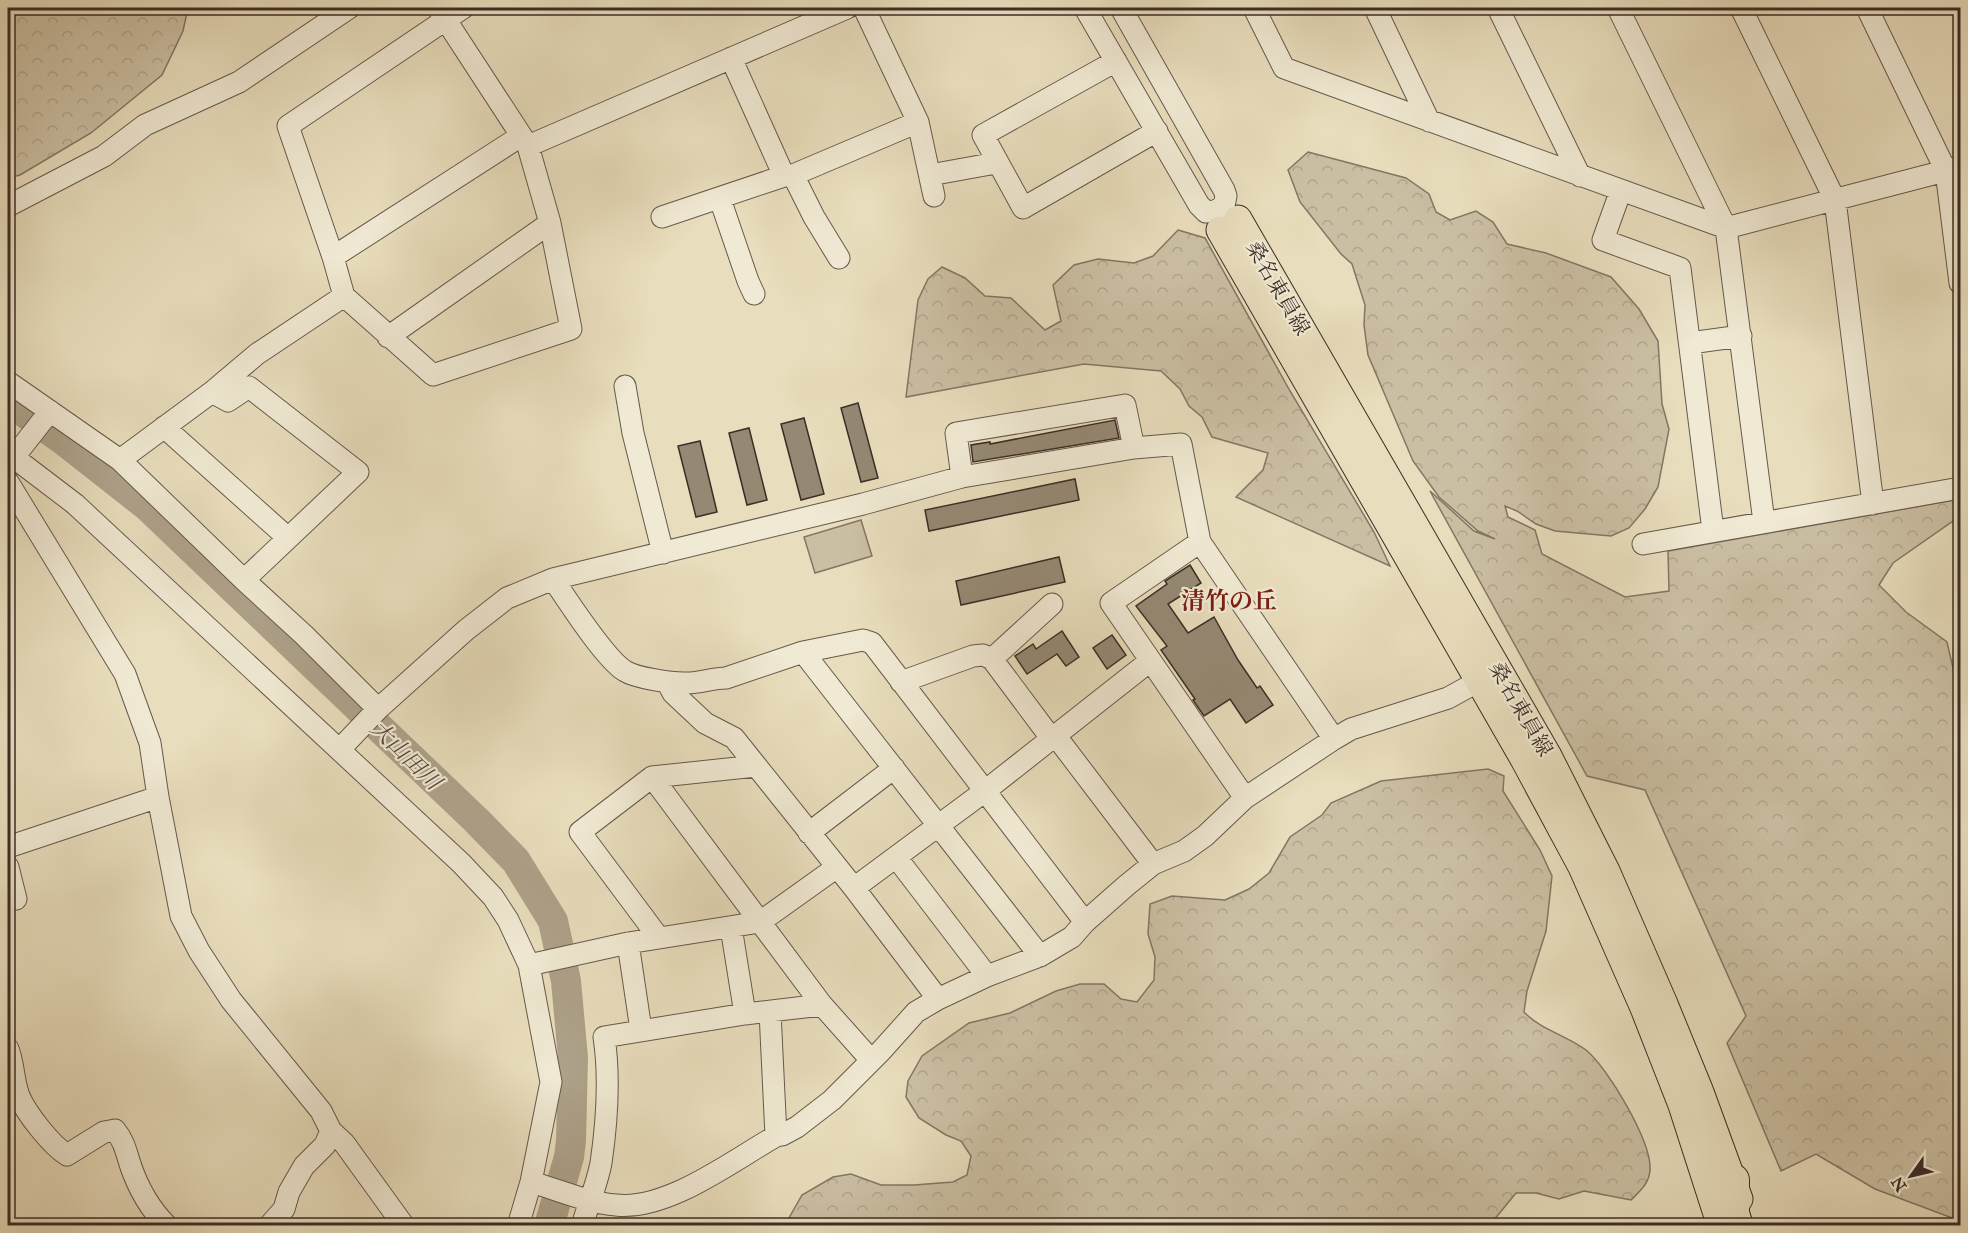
<svg xmlns="http://www.w3.org/2000/svg" width="1968" height="1233" font-family="'IM FELL Great Primer','Noto Serif JP',serif">
	<style>
		.forest { fill: url(#forest-crowns); stroke: #837665; stroke-width: 1.5 }
		.green { fill: #cbbfa3; stroke: #837665; stroke-width: 1.5 }
		.lines { fill: none; stroke-linecap: round; stroke-linejoin: round }
		.river { stroke: #ada189; stroke-width: 30 }
		.building { fill: #958974; stroke: #3b2d27; stroke-width: 1.5 }
		.minor-casing { stroke: #66594c; stroke-width: 23 }
		.major-casing { stroke: #3b2d27; stroke-width: 29 }
		.highway-casing { stroke: #3b2d27; stroke-width: 34 }
		.minor { stroke: #f0e9d3; stroke-width: 21 }
		.major { stroke: #e8ddbc; stroke-width: 27 }
		.highway { stroke: #e8ddbc; stroke-width: 32 }
		.labels { text-anchor: middle; dominant-baseline: central; stroke-width: 4.5; stroke-linejoin: round; paint-order: stroke }
		.street-label { font-size: 21px; fill: #3b2d27; stroke: #f0e9d3 }
		.water-label { font-size: 22px; font-style: italic; fill: #584a40; stroke: #f0e9d3 }
		.quarter-label { font-size: 24px; font-weight: bold; fill: #7a1f14; stroke: #f0e9d3 }
	</style>
	<defs>
		<pattern id="forest-crowns" width="20" height="18" patternUnits="userSpaceOnUse" patternTransform="scale(1.5)"><rect width="20" height="18" fill="#cbbfa3"/><path d="M2 6a3 3 0 1 1 6 0M12 15a3 3 0 1 1 6 0" fill="none" stroke="#afa48c"/></pattern>
	</defs>
	<rect width="100%" height="100%" fill="#e8ddbc"/>
	<filter id="stains"><feTurbulence type="fractalNoise" baseFrequency=".00333" numOctaves="4"/><feColorMatrix values="0 0 0 0 .2 0 0 0 0 .09 0 0 0 0 .02 0 0 0 .5 -.17"/></filter>
	<radialGradient id="worn" r=".72"><stop offset=".6" stop-color="#630" stop-opacity="0"/><stop offset="1" stop-color="#630" stop-opacity=".3"/></radialGradient>
	<!-- forest -->
	<path class="forest" d="M8,8H188L183,31L162,75L91,133L20,175L8,178Z
		M1308,152L1406,178L1429,194L1436,212L1450,220L1476,211L1493,222L1507,244L1546,253L1611,277L1639,309L1658,341L1662,404L1669,429L1658,487L1645,509L1629,528L1611,536L1555,531L1536,524L1517,511L1505,506L1508,517L1535,530L1542,554L1625,597L1669,591L1668,551L1960,499V516L1893,563L1879,585L1906,612L1947,642L1960,698V1221L1875,1189L1816,1154L1781,1171L1727,1043L1746,1016L1645,790L1587,776L1430,491L1474,531L1495,539L1478,531L1439,497L1413,461L1368,355L1364,325L1365,305L1352,264L1341,254L1300,202L1288,170Z
		M1178,230L1205,238L1290,391L1374,532L1390,566L1236,497L1263,470L1268,453L1212,437L1202,417L1189,406L1180,389L1161,371L1084,364L906,397L918,300L928,279L942,267L965,278L985,296L1011,298L1045,330L1061,321L1053,285L1074,265L1098,259L1134,263L1153,256Z
		M1488,769L1504,776L1503,791L1540,850L1552,876L1546,931L1527,991L1524,1012C1541,1030 1566,1035 1586,1050C1608,1068 1652,1142 1650,1170C1649,1184 1640,1191 1631,1200L1584,1191L1559,1199L1536,1193H1516L1489,1226L785,1225L802,1195L833,1177L851,1174L881,1185H914L953,1182L967,1175L971,1156L961,1141L946,1135L919,1118L906,1097L908,1081L922,1056L969,1023L1010,1013L1056,991L1080,984H1104L1121,999L1137,1002L1154,980L1155,957L1148,934L1150,904L1172,896L1225,900L1249,889L1269,873L1290,837L1322,815L1331,803L1381,781Z"/>
	<!-- green -->
	<path class="green" d="M861,520L872,556L815,573L804,537Z"/>
	<g class="lines">
		<!-- river -->
		<path class="river" d="M8,401L63,440L147,506L476,820L516,861L553,921L566,981L573,1058L571,1141L569,1157L549,1226"/>
	</g>
	<!-- building -->
	<path class="building" d="M858,403L878,478L861,482L841,408Z
		M804,418L824,494L801,500L781,424Z
		M1115,420L1119,438L973,462L971,445L990,442V444Z
		M749,428L767,500L747,505L729,433Z
		M700,441L717,512L696,517L678,446Z
		M1075,479L1079,500L929,531L925,510Z
		M1059,557L1065,582L961,605L956,581Z
		M1190,565L1201,583L1168,604L1188,633L1214,617L1238,660L1257,688L1260,686L1273,705L1246,723L1230,699L1204,716L1193,700L1195,699L1161,650L1167,646L1136,606L1167,584L1165,581Z
		M1062,631L1079,657L1066,666L1057,654L1027,674L1015,656L1033,644L1036,649Z
		M1112,635L1126,655L1107,669L1093,648Z"/>
	<g class="lines">
		<!-- minor casing -->
		<g class="minor-casing">
			<path id="minor" d="M1085,8L1199,205L1206,212L1215,211L1224,206L1226,196L1224,190L1121,8
				M1254,8L1284,68L1726,228L1960,167
				M1375,8L1429,121
				M1498,8L1580,176
				M1618,8L1726,228L1764,522
				M1741,8L1835,200L1873,504
				M1867,8L1946,171L1960,283
				M731,58L784,176L793,175L918,122L864,8
				M1116,61L983,135L1023,208L1157,131
				M918,122L934,196
				M528,146L847,8
				M793,175L814,217L839,258
				M930,175L996,163
				M1621,190L1603,240L1680,268L1713,531
				M720,199L748,281L754,294
				M8,206L104,156L145,125L239,82L349,8
				M662,217L784,176
				M333,257L521,136
				M344,296L433,375L571,329L550,223L528,146L438,8
				M388,337L550,223
				M1690,343L1741,336
				M8,382L120,460L244,580L304,635L378,709L340,749
				M625,386L633,433L663,553
				M212,392L228,401L249,387L358,472L244,580
				M164,427L288,538
				M8,453L75,504L461,863L493,897L508,920L529,965L551,1082L531,1182L518,1226
				M14,457L50,411
				M120,460L212,392L257,354L344,296L333,257L288,126L463,8
				M962,477L956,433L1125,405L1134,448
				M8,482L125,674L150,743L158,797L181,916L199,951L231,1000L321,1111L331,1131L325,1145L304,1166L289,1192L284,1209L269,1226
				M1200,542L1111,603L1245,798
				M1643,544L1960,488
				M553,579C568,601 605,659 625,671C636,678 671,683 684,683C698,684 712,678 726,678L803,652L863,640L872,643L1085,922
				M803,652L1040,956
				M992,659L1052,604
				M667,682L673,693L705,723L734,738L854,888L938,999
				M901,682L973,656L983,655L992,659L1051,738
				M378,709L466,630L507,598L553,579L863,504L962,477L1134,448L1181,444L1200,542L1334,739
				M1055,735L1153,864
				M652,777L822,1005L871,1060
				M809,833L894,768
				M8,847L158,797
				M896,857L987,976
				M8,867L16,899
				M854,888L985,791L1150,661
				M731,927L745,1014
				M659,938L580,832L652,777L756,766
				M628,943L641,1030
				M529,965L628,943L760,922L837,867
				M770,1012L776,1136
				M8,1049C14,1064 13,1080 19,1096C26,1113 51,1145 67,1155L104,1132L115,1130C124,1141 126,1151 130,1164C138,1188 149,1208 167,1226
				M331,1131L344,1143L404,1226
				M531,1182C559,1190 588,1203 616,1205C667,1211 732,1161 776,1136L782,1135L797,1127L832,1100L881,1051L916,1012L938,999L987,976L1040,956L1072,937L1085,922L1127,885L1153,864L1184,851L1205,836L1245,798L1334,739L1351,729L1448,698L1479,681
				M582,1226C588,1205 597,1184 601,1163C607,1122 610,1077 604,1037L745,1014L822,1005"/>
		</g>
		<!-- major casing -->
		<g class="major-casing">
			<path id="major" d="M1238,219L1548,756L1606,871L1664,1004L1700,1092L1739,1199
				M1220,230L1524,759L1582,867L1644,1008L1682,1105L1721,1226"/>
		</g>
		<!-- highway casing -->
		<g class="highway-casing">
			<path id="highway" d="M1733,1180V1214L1737,1226"/>
		</g>
		<!-- minor -->
		<use href="#minor" class="minor"/>
		<!-- major -->
		<use href="#major" class="major"/>
		<!-- highway -->
		<use href="#highway" class="highway"/>
	</g>
	<g class="labels">
		<!-- street labels -->
		<g class="street-label">
			<text transform="translate(1278 288) rotate(60)">桑名東員線</text>
			<text transform="translate(1521 709) rotate(60)">桑名東員線</text>
		</g>
		<!-- water labels -->
		<g class="water-label">
			<text transform="translate(406 755) rotate(44)">大山田川</text>
		</g>
		<!-- quarter labels -->
		<g class="quarter-label">
			<text x="1229" y="601">清竹の丘</text>
		</g>
	</g>
	<!-- margin -->
	<rect width="1968" height="1233" fill="none" stroke="#e8ddbc" stroke-width="30"/>
	<rect x="9" y="9" width="1950" height="1215" fill="none" stroke="#3b2d27" stroke-width="3"/>
	<rect x="15" y="15" width="1938" height="1203" fill="none" stroke="#3b2d27" stroke-width="1.5"/>
	<!-- north arrow -->
	<g transform="translate(1911 1176) rotate(236)" stroke="#f0e9d3" stroke-width="4.5" paint-order="stroke">
	<path d="M0-4.5L10 22L0 15L-10 22Z" fill="#3b2d27"/>
	<text y="-9" font-size="16" font-weight="bold" text-anchor="middle" fill="#3b2d27">N</text>
	</g>
	<rect width="100%" height="100%" filter="url(#stains)"/>
	<rect width="100%" height="100%" fill="url(#worn)"/>
</svg>
